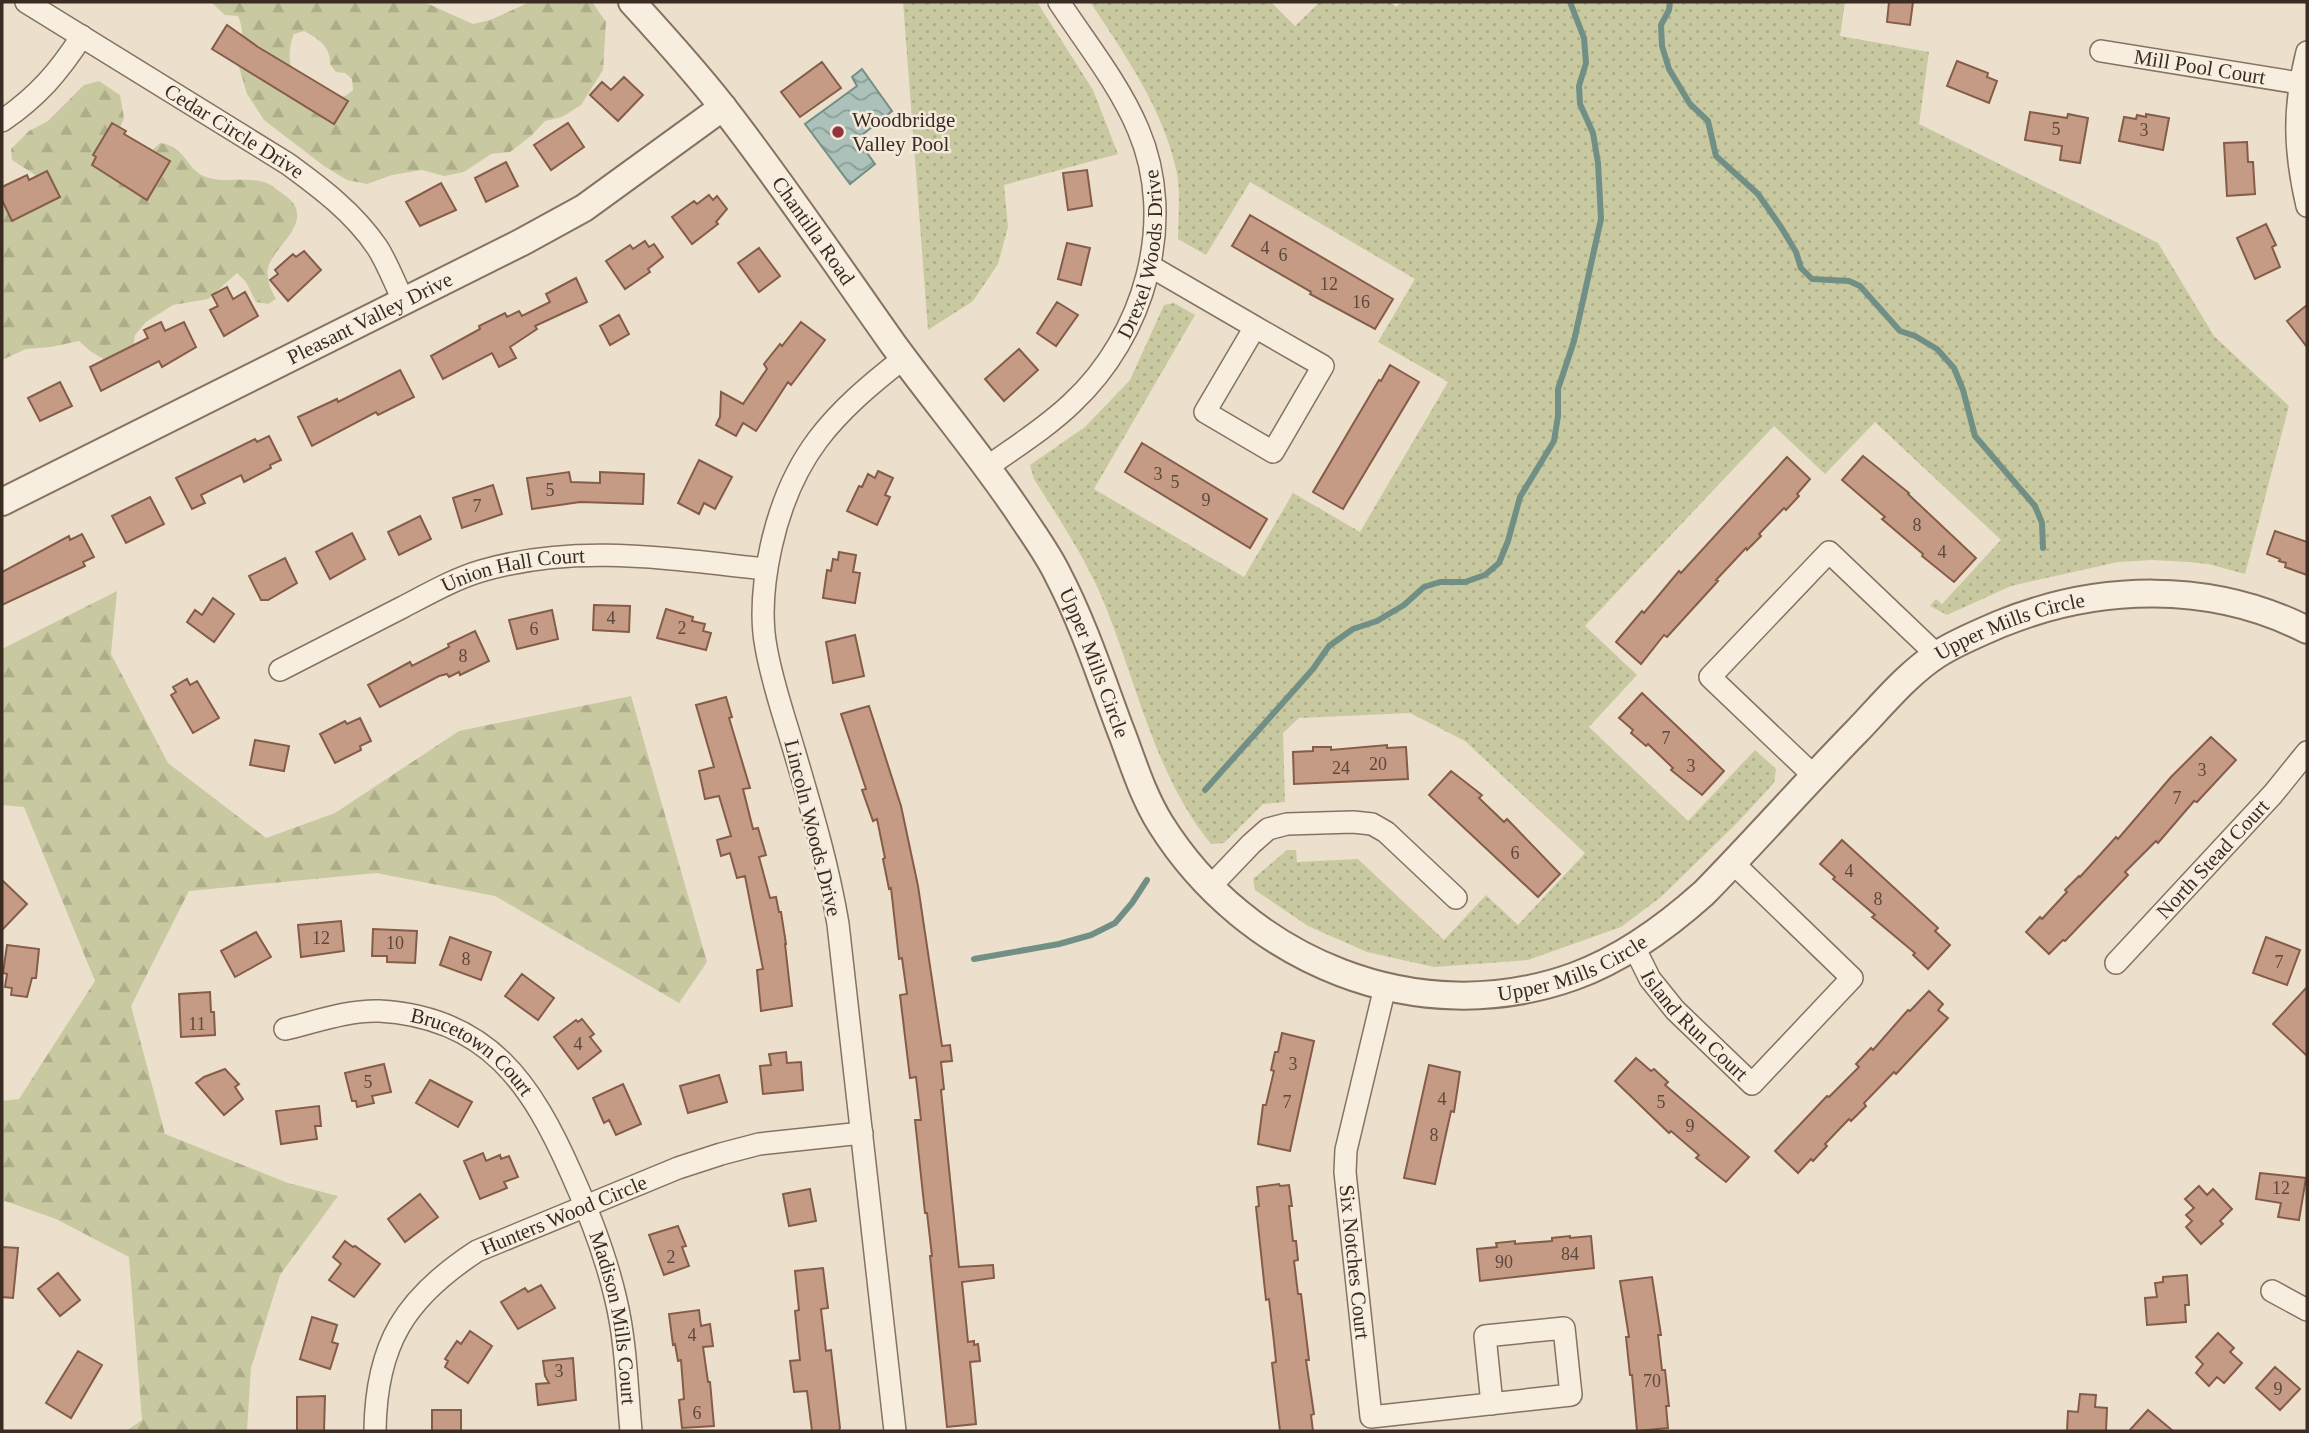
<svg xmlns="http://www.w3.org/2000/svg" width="2309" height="1433" font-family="'Times New Roman',serif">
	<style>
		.forest { fill: url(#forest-firs); fill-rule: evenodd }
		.park { fill: url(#park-dots) }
		.water { fill: url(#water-waves); stroke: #728f86; stroke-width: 2 }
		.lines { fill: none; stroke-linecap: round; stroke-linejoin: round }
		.stream { stroke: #728f86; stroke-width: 6 }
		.building { fill: #c69b85; stroke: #855c49; stroke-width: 2 }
		.minor-casing { stroke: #877261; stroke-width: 24 }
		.tertiary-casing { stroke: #877261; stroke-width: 30 }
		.minor { stroke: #f7eedf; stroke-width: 21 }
		.tertiary { stroke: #f7eedf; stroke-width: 26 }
		.poi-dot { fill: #91363e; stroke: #f4eadb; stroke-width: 2.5 }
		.labels { text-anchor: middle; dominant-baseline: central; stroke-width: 5; stroke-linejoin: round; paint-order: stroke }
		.number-label { font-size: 18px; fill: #5d483c }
		.street-label { font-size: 21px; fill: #3a2c23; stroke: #f4eadb }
		.poi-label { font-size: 21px; fill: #3a2c23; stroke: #f4eadb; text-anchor: start }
	</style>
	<defs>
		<pattern id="forest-firs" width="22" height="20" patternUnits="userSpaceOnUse" patternTransform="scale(1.75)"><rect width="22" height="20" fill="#c8c9a0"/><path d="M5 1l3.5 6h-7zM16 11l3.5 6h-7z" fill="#adad8a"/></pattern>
		<pattern id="park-dots" width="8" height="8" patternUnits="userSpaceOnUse" patternTransform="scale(1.75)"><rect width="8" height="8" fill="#c8c9a0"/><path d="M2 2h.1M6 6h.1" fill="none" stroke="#adad8a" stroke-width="1.8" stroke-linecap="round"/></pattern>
		<pattern id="water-waves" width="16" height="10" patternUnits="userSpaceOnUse" patternTransform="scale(1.75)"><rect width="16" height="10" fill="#abc1b9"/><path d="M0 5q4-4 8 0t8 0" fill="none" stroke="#8c9d96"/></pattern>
	</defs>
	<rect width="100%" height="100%" fill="#ece0cc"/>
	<!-- forest -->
	<path class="forest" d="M211,2H424L473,24L490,20L530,2H592L606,22L603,70L581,105L562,117L545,121L531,136L510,152L491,154L464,172L444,176L422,170L392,175L367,184L347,180L324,166L264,120L247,94L235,53C244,39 244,31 238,16L225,15ZM304,31C318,38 331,47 330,64L336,72L345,73L352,79L353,90L347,95L333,100C323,95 306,89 299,81C287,68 288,48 294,34Z
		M99,81L120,95L124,118L115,139L148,154L160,143C186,146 186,170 206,177C226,185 257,173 275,188C281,193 292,199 295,206C306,229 272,249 268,268C266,278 271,291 276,299L268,304L256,302L246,282L237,273L208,299L173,305L146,322L135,335L133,347L110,363L90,351L79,341L51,347L26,349L2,360V202L15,212L43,180L12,160L11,149L29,131L48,121L84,85Z
		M117,591L111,654L168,763L266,838L335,813L459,731L631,696L707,962L679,1003L495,896L376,873L189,891L131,1006L165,1134L288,1183L338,1196L280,1275L251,1368L247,1431H126L142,1420L129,1257L56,1219L2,1200V1101L19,1099L95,981L24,807L2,805V649Z"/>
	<!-- park -->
	<path class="park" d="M903,2H1037L1093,90L1118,154L1004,185L1008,227L998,264L973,301L928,330Z
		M1090,2H1271L1295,26L1320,2H1391L1396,7L1402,2H1845L1840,36L1929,52L1919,124L2158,243L2214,336L2289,406L2245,574L2208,564L2188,562L2152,560L2118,562L2011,586L1947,615L1930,606L1936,599L1942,604L2001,540L1875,422L1825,474L1774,426L1585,626L1637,675L1589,727L1688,821L1755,750L1776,769L1774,783L1738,822L1661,897L1621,927L1528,960L1434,967L1367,952L1308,926L1255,890L1253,879L1287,850H1296L1297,862L1358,859L1444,940L1486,895L1518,925L1585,853L1465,741L1410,713L1299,718L1283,733L1285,802L1263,804L1224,843L1211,844C1157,778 1138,689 1107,610C1089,563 1061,522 1034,479L1030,465L1085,427L1130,380L1164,305L1174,303L1195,315L1094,489L1244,577L1293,493L1360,532L1448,382L1378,342L1415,279L1250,182L1206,255L1178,239C1178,217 1181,190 1176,169C1162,107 1124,53 1090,2Z"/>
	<!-- water -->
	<path class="water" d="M862,69L892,111L857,139L875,164L850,184L805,124L857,86L852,77Z"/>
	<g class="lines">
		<!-- stream -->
		<path class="stream" d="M1670,2L1669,10L1661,25L1662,46L1669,69L1690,104L1708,121L1716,156L1758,194L1781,227L1796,252L1801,268L1812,279L1849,281L1860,286L1900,331L1915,336L1937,349L1954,368L1963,390L1975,436L2035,506L2042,523L2043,548
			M1205,790L1313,669L1329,646L1353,629L1377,621L1404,605L1424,587L1440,582H1465L1485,575L1499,563L1508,541L1520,497L1554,441L1558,416V389L1574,341L1601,219L1598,163L1593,133L1580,104L1579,86L1586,63L1584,38L1570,2
			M974,959L1059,944L1091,935L1115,923L1132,903L1147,880"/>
	</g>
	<!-- building -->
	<path class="building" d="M1889,2H1913L1910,25L1887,22Z
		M227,25L258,47L348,101L334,124L212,49Z
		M1957,61L1988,73L1987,77L1997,81L1989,103L1947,86Z
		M822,62L841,88L800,117L781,92Z
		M624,77L643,95L618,121L590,95L602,82L611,90Z
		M2030,112L2067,118L2068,114L2088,118L2080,163L2060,160L2062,146L2025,140Z
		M2146,114L2169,118L2163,150L2119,141L2124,117L2136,119L2137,115L2146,117Z
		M112,123L126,131L124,134L170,161L147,200L92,165L96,157L93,155Z
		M568,123L584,147L551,170L534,145Z
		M2247,142L2248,162H2253L2255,194L2227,196L2224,143Z
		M506,162L518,186L486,202L475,178Z
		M1087,170L1092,206L1068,210L1063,173Z
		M47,171L60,197L12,221L2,200V187L27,175L29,180Z
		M441,183L456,210L420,226L406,202Z
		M709,195L713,200L717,196L727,209L716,222L718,224L692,244L672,217L694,201L697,204Z
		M1250,215L1393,299L1375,329L1310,294L1311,292L1232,246Z
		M2266,224L2276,245L2272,247L2280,267L2255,279L2237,238Z
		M645,241L649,247L654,244L663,257L648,269L650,272L625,289L606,261L630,245L633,249Z
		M1067,243L1090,248L1081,285L1058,279Z
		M759,248L780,276L759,292L738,263Z
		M304,251L321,270L288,301L270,280L278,274L275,270L293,254L296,257Z
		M576,278L587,302L535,326L537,329L510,347L516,358L499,367L492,353L443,379L431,356L480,329L479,326L505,313L507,317L519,311L522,316L550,302L546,294Z
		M227,287L233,299L245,292L258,316L224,336L210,310L218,306L212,295Z
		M1057,302L1078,315L1056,346L1037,333Z
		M2307,305V347L2287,321Z
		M619,315L629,334L610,345L600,326Z
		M161,322L165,331L184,322L196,347L162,367L159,361L101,391L90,367L148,338L144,330Z
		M801,322L825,340L791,385L788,382L756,431L743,423L736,436L716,425L720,417L721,392L743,404L767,369L764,364L780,344L782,346Z
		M1019,349L1038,370L1004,401L985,379Z
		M1390,365L1419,382L1343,509L1313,492L1379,380L1381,381Z
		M400,370L414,397L378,415L376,412L312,446L298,417L337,399L338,402Z
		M60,382L72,406L40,421L28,398Z
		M269,436L281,460L270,465L271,468L244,482L241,475L201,495L205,503L192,509L176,478L255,439L257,442Z
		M1142,443L1267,519L1250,548L1125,472Z
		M1863,456L1909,493L1908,494L1976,558L1954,582L1922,556L1923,554L1882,519L1885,517L1842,480Z
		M1787,457L1810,479L1797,494L1799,496L1786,510L1784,508L1759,534L1761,536L1747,550L1746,548L1716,580L1718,581L1667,637L1664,635L1641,664L1616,642L1642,611L1644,613L1679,571L1681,573Z
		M699,460L732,477L715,509L704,503L699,514L678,503Z
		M878,471L893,478L885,495L890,497L877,525L847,511L859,486L862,487L868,474L875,478Z
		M569,472L571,482L600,483V472L644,474L643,504L580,502L532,509L527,478Z
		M493,485L502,514L462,528L453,498Z
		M150,497L164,524L126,543L112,516Z
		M420,516L431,539L399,555L388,532Z
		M2275,531L2307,542V575L2285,567L2286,563L2279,561L2280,559L2267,554Z
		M352,533L365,559L330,579L316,552Z
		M82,534L94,557L83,562L85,566L2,605V572L69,536L70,540Z
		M839,552L856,555L853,572L860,573L855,603L823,598L827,570L831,571L833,559L838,560Z
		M285,558L297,583L268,600H261L249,576Z
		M213,598L234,614L214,642L187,622L195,610L202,615Z
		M594,605L630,606L629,632L593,630Z
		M666,609L693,617L692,621L705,624L703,631L711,633L706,650L657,638Z
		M552,610L558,639L517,649L509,620Z
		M475,631L489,661L460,675L459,672L449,677L447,674L439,676L380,707L368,685L410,662L412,666L449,647L448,644Z
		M855,635L864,676L833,683L826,642Z
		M187,679L190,685L197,681L219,718L193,733L171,695L176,692L173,687Z
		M1642,693L1724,771L1702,795L1671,770L1673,768L1648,744L1646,746L1631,733L1633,730L1619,718Z
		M726,697L732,717L729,718L750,788L743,789L753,829L758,828L766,855L759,857L770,898L776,897L779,912H781L786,944H785L792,1006L761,1011L757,970L763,969L745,876L737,878L730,853L721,856L717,840L731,836L719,796L705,799L699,771L714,767L696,705Z
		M869,706L901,806L918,886L942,1046L950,1045L952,1061L941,1062L944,1089L941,1090L959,1267L993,1265L994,1278L962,1282L968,1342L974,1341V1345L978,1344L980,1361L970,1362L976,1424L947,1427L930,1256H932L927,1213H925L915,1120H921L916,1077L910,1078L900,995L907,994L902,958L899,959L891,888L889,889L883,859L885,858L877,819L873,821L862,790L866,789L841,714Z
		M360,718L371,741L360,746L361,750L335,763L320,734L345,721L347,724Z
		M2211,737L2236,760L2197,802L2194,801L2158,843L2156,841L2125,872L2128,875L2065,941L2063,940L2049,954L2026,932L2040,917L2042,919L2067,892L2065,890L2079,876L2080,877L2116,837L2118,839L2171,777Z
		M255,740L289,746L284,771L250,765Z
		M1387,745V748L1406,747L1408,779L1294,784L1293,752L1313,751V747H1331V750Z
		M1451,771L1482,795L1479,798L1504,822L1507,819L1560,874L1538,897L1429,795Z
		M1842,840L1938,928L1935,931L1950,945L1928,969L1913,955L1915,953L1872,917L1875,915L1833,879L1835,877L1820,864Z
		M2,880L27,904L2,930Z
		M341,921L344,951L301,957L298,925Z
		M373,929L417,931L415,963L387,962V956H372Z
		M256,932L271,957L235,977L221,951Z
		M450,937L491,952L481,980L440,965Z
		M2266,937L2300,950L2287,985L2253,973Z
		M7,945L39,949L36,978H32L27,997L11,995L12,988L5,987L7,974L3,973Z
		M522,974L554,998L538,1020L505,996Z
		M2307,987V1056L2273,1024Z
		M1929,991L1943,1004L1938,1010L1948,1018L1896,1074L1894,1072L1864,1103L1866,1106L1851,1121L1849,1119L1825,1144L1827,1146L1813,1161L1811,1159L1798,1173L1775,1151L1827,1096L1829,1097L1859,1067L1856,1064L1871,1048L1873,1050L1908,1010L1910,1011Z
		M210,992L211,1012H214L215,1035L181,1037L179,994Z
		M582,1019L594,1034L590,1037L601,1051L578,1069L554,1037L576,1020L578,1022Z
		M1282,1033L1314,1041L1290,1151L1258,1144L1263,1105H1266L1274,1071L1271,1070L1275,1052H1278Z
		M786,1052L787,1063L801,1062L803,1090L763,1094L760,1066L771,1065L769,1054Z
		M1636,1058L1651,1071L1654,1069L1668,1082L1665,1085L1749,1157L1726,1182L1696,1158L1699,1155L1671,1131L1669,1133L1615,1081Z
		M384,1064L391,1092L372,1096L374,1103L357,1107L356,1101H352L345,1073Z
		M1429,1065L1460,1072L1454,1112L1451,1111L1435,1184L1404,1178Z
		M225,1069L239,1084L235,1087L243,1099L224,1115L196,1083L204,1077Z
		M719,1075L727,1102L688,1113L680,1086Z
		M430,1080L472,1102L458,1127L416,1103Z
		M623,1084L641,1124L616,1135L609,1120L604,1123L593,1098Z
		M319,1106L321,1126H315L317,1139L281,1144L276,1111Z
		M483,1153L486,1161L500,1155L501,1159L509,1156L518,1177L504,1182L507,1188L480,1199L464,1161Z
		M2260,1173L2306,1178L2299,1220L2278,1217L2281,1203L2256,1199Z
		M1279,1184L1280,1186L1289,1185L1292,1206H1289L1293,1241H1296L1298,1260L1294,1261L1298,1294H1301L1309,1360H1306L1314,1414L1311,1415L1313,1431H1280L1272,1363L1276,1362L1274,1342L1269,1299L1266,1300L1256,1207L1259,1206L1257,1187Z
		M2199,1186L2207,1195L2213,1189L2232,1209L2220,1221L2223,1224L2201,1244L2186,1227L2192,1221L2186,1215L2194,1208L2185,1199Z
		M810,1189L816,1221L789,1226L783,1194Z
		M420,1194L438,1217L405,1242L388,1219Z
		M678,1226L686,1246L682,1247L689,1266L664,1275L649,1235Z
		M1570,1236V1238L1591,1236L1594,1268L1480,1281L1477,1249L1497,1247L1496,1243L1515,1241V1244L1552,1241V1238Z
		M345,1241L353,1247L355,1246L380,1264L354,1297L329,1280L341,1264L333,1257Z
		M2,1247L18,1248L13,1298L2,1297Z
		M823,1268L828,1308L821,1309L826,1351L831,1350L840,1428L838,1431H812L807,1391L794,1392L790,1361L800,1360L795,1311L799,1310L795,1271Z
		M58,1273L80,1300L60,1316L38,1289Z
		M2187,1275L2189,1305H2185L2186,1322L2147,1325L2145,1298L2157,1297L2155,1283L2163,1282V1277Z
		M1652,1277L1661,1335H1658L1662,1370H1665L1669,1406H1666L1668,1428L1637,1431L1632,1375H1630L1626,1337H1629L1620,1281Z
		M541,1285L555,1308L518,1329L501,1302L525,1288L528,1292Z
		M699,1310L701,1326L710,1324L713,1346L703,1347L708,1382H710L714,1426L682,1428L679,1400L684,1399L681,1360L678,1361L675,1344L673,1345L669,1314Z
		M312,1317L337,1325L332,1342L338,1344L330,1369L300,1359Z
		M470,1331L492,1346L468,1383L445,1367L448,1361L445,1359L457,1341L461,1344Z
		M2218,1333L2234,1348L2230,1352L2242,1363L2224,1383L2217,1377L2209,1386L2196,1373L2203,1364L2196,1357Z
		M78,1351L102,1365L71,1418L46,1403Z
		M573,1358L576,1400L538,1405L536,1384L549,1383L545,1376L543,1361Z
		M2275,1367L2300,1389L2280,1410L2256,1388Z
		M2080,1394L2096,1395L2095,1407L2107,1408L2106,1431H2067L2068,1411L2078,1412Z
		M325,1396L324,1431H297V1397Z
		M432,1410H461V1431H432Z
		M2148,1410L2173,1431H2129Z"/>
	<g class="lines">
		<!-- minor casing -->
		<g class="minor-casing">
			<g id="minor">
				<path id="s1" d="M26,2L288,164C321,188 354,213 377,247C388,264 395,284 404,302"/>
				<path id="s2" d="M2101,51L2299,83"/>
				<path d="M2307,52C2293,108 2294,150 2307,206"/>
				<path d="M2,121C38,96 58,73 82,36"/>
				<path d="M1150,266L1255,327L1205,412L1273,452L1323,366L1255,327"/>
				<path id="s3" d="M986,468C1015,447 1046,428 1072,403C1144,336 1178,222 1138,129C1119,84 1086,43 1059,2"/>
				<path id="s4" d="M280,670C321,649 362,628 403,607C428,594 454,579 481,571C577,543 669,559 766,569"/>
				<path d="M1814,776L1710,677L1829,552L1937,655"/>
				<path d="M1209,888L1251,844L1268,829L1287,824L1353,822L1372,824L1386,832L1456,898"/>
				<path id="s5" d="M1634,947L1650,979L1675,1010L1752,1084L1852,978L1733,863"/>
				<path id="s6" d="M2116,963L2273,794L2307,752"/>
				<path id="s7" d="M1385,987L1346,1150L1345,1172L1371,1417L1571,1395L1564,1328L1485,1336L1492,1404"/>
				<path id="s8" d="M285,1029C315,1022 348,1010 379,1011C488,1017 532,1084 572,1175C590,1215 606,1256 616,1300C626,1342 627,1388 631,1431"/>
				<path d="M2272,1291L2307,1310"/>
				<path id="s9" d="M375,1431C376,1344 405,1298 477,1251L678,1168L721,1154L759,1144L862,1133"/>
				<path d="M895,1431L838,924C828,864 811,808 794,750C784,716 772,682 766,647C760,615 764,579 771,547C791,456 832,414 904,358"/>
			</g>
		</g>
		<!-- tertiary casing -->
		<g class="tertiary-casing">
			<g id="tertiary">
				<path id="s10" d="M632,2C663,36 694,70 722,106C782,183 837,265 893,344C936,403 984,459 1024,520C1036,538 1049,556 1058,575C1083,623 1100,675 1119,726C1132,759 1141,792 1160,823C1246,961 1418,1033 1575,976C1624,958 1666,927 1704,893C1756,840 1805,784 1857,731C1882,705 1907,674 1938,654C1957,642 1979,633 2000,624C2098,584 2211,581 2307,630"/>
				<path id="s11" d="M2,502L522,242L584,208L723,107"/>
			</g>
		</g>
		<!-- minor -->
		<use href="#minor" class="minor"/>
		<!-- tertiary -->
		<use href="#tertiary" class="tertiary"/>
	</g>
	<!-- markers -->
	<circle class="poi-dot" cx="838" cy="132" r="7"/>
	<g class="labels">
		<!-- number labels -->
		<g class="number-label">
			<text x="2056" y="129">5</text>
			<text x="2144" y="130">3</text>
			<text x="1265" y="248">4</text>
			<text x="1283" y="255">6</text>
			<text x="1329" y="284">12</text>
			<text x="1361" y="302">16</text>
			<text x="1158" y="474">3</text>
			<text x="1175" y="482">5</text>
			<text x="550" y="490">5</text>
			<text x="1206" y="500">9</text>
			<text x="477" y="506">7</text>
			<text x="1917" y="525">8</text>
			<text x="1942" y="552">4</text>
			<text x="611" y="618">4</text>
			<text x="682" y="628">2</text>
			<text x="534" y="629">6</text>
			<text x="463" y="656">8</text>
			<text x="1666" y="738">7</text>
			<text x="1378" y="764">20</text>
			<text x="1691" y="766">3</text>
			<text x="1341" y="768">24</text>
			<text x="2202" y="770">3</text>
			<text x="2177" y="798">7</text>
			<text x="1515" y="853">6</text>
			<text x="1849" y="871">4</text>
			<text x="1878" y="899">8</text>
			<text x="321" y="938">12</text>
			<text x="395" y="943">10</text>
			<text x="466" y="959">8</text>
			<text x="2279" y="962">7</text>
			<text x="197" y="1024">11</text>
			<text x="578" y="1044">4</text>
			<text x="1293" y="1064">3</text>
			<text x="368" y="1082">5</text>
			<text x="1442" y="1099">4</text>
			<text x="1287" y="1102">7</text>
			<text x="1661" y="1102">5</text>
			<text x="1690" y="1126">9</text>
			<text x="1434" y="1135">8</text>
			<text x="2281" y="1188">12</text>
			<text x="1570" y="1254">84</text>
			<text x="671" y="1257">2</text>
			<text x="1504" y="1262">90</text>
			<text x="692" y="1335">4</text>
			<text x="559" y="1371">3</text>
			<text x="1652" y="1381">70</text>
			<text x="2278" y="1389">9</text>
			<text x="697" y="1413">6</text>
		</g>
		<!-- street labels -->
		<g class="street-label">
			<text stroke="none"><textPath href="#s2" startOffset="100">Mill Pool Court</textPath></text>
			<text stroke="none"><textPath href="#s1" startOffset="245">Cedar Circle Drive</textPath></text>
			<text stroke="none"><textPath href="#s10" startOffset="292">Chantilla Road</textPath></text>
			<text stroke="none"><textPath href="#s3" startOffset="278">Drexel Woods Drive</textPath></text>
			<text stroke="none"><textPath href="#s11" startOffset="411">Pleasant Valley Drive</textPath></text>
			<text stroke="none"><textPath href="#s4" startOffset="256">Union Hall Court</textPath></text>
			<text stroke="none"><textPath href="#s10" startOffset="2028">Upper Mills Circle</textPath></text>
			<text stroke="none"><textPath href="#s10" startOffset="810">Upper Mills Circle</textPath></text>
			<text transform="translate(813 828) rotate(76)">Lincoln Woods Drive</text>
			<text stroke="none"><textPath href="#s6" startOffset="142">North Stead Court</textPath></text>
			<text stroke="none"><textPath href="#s10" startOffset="1461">Upper Mills Circle</textPath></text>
			<text stroke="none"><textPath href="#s5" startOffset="100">Island Run Court</textPath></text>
			<text stroke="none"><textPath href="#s8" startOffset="201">Brucetown Court</textPath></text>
			<text stroke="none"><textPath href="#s9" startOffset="312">Hunters Wood Circle</textPath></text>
			<text stroke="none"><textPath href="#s7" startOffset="280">Six Notches Court</textPath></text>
			<text stroke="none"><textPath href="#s8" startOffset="516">Madison Mills Court</textPath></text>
		</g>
		<!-- poi labels -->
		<g class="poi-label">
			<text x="852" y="120">Woodbridge<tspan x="852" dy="24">Valley Pool</tspan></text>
		</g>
	</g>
	<!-- border -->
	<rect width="2309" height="1433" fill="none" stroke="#3a2c23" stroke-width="7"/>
</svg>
